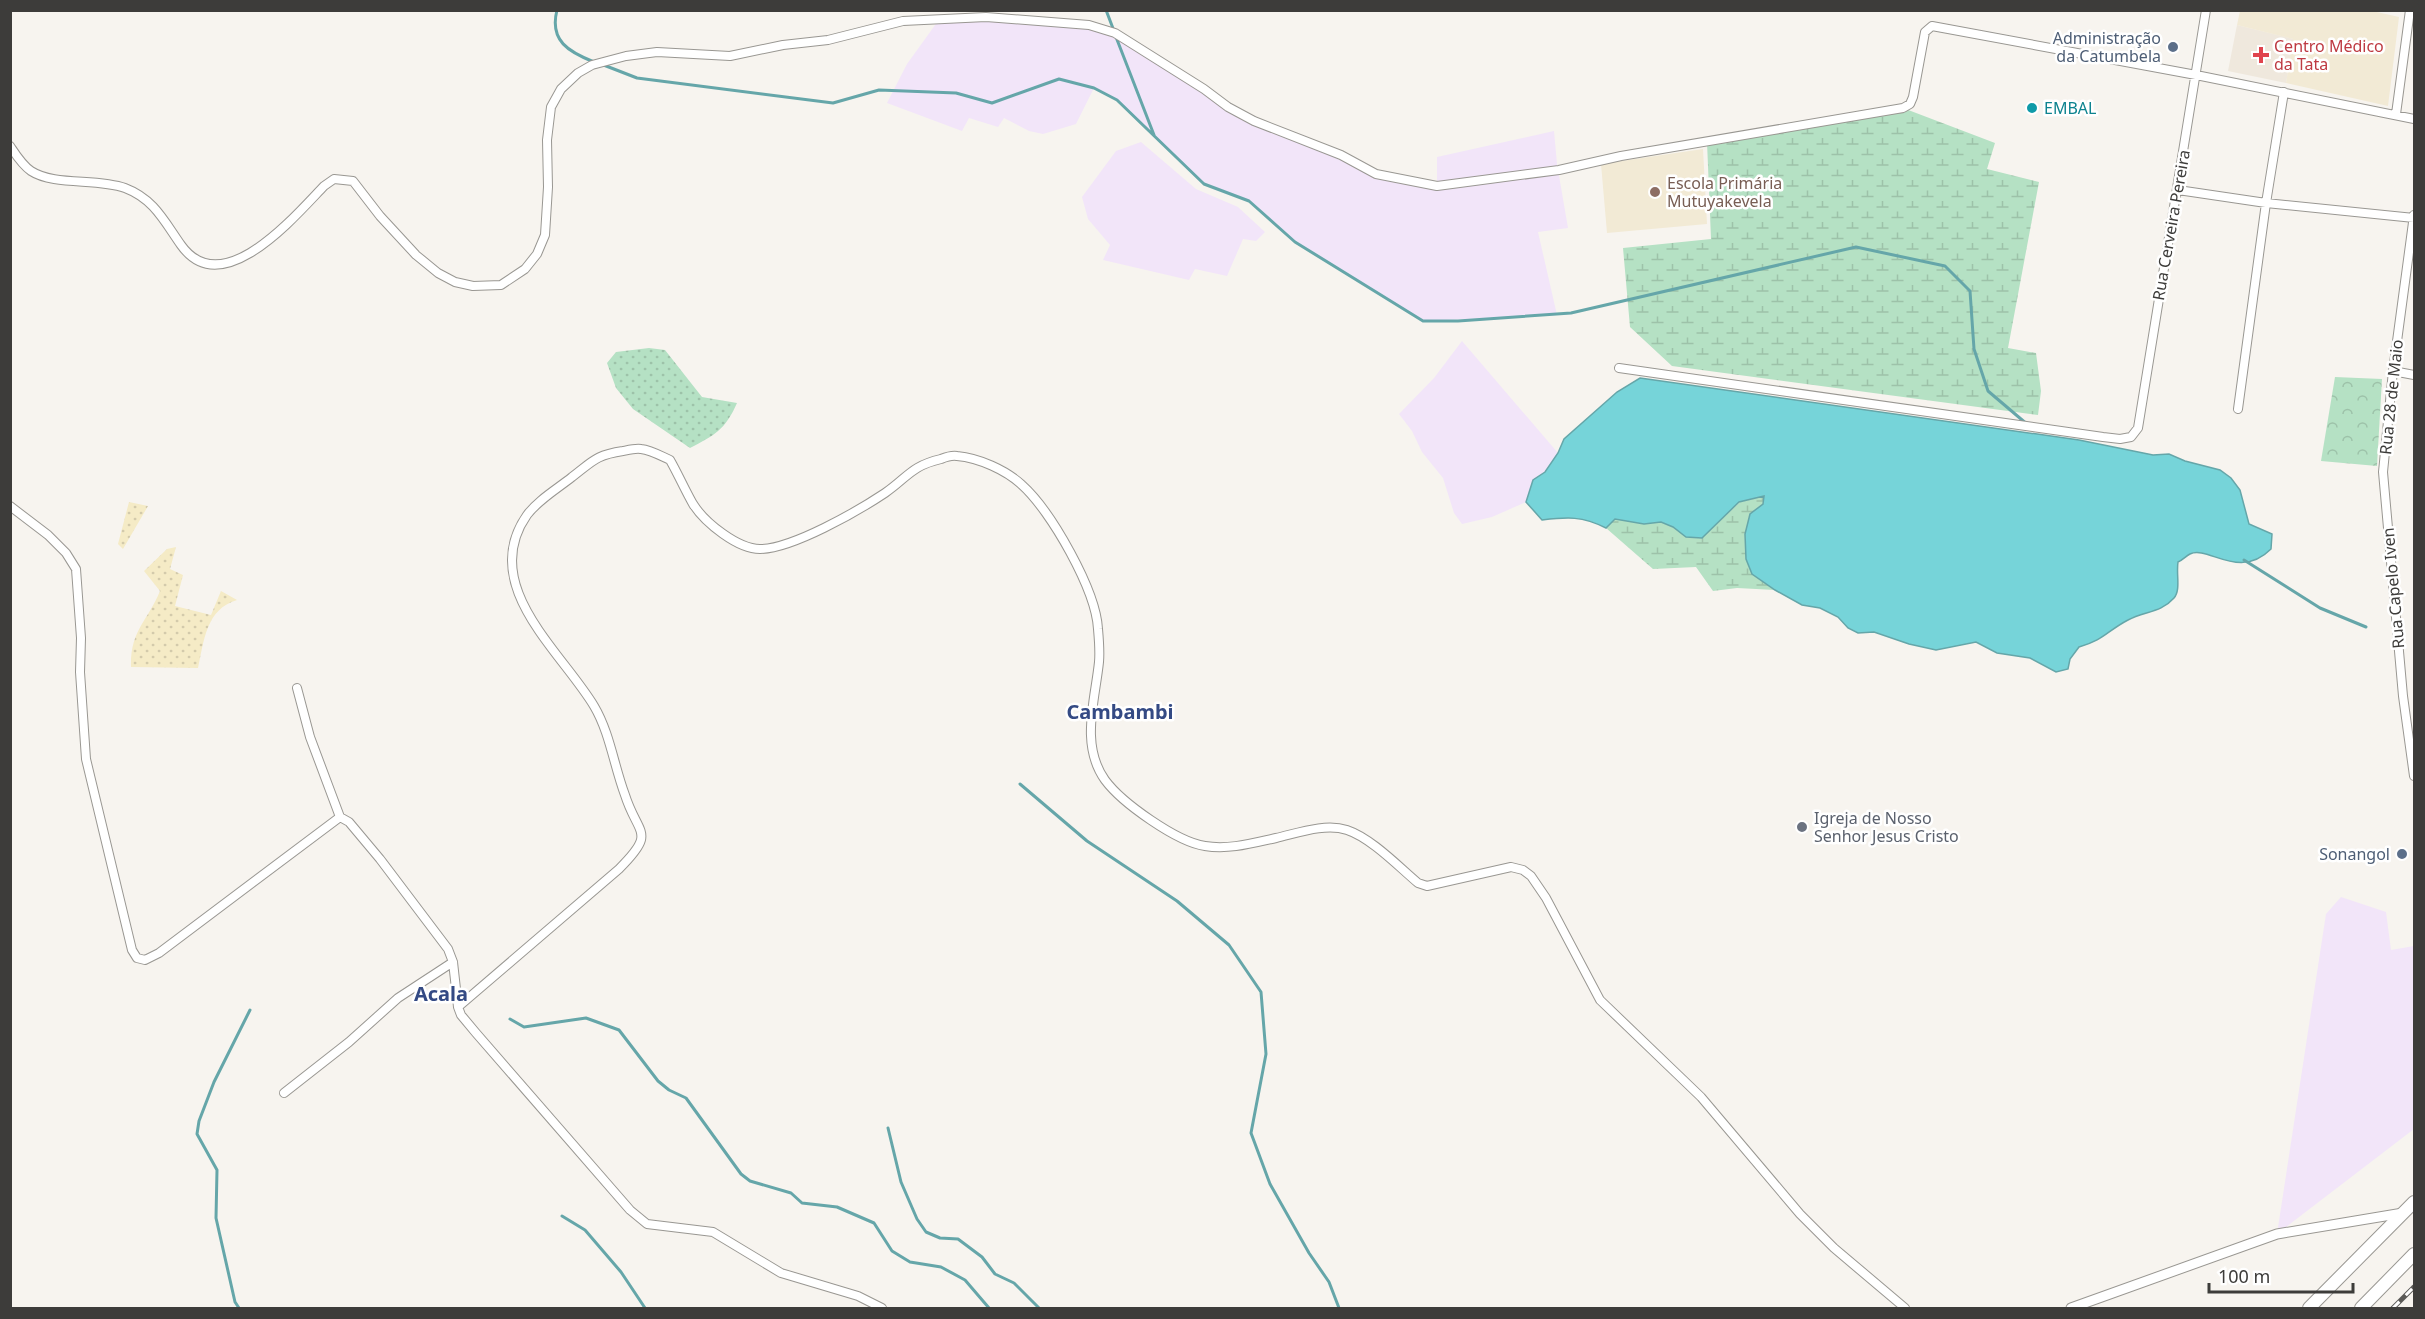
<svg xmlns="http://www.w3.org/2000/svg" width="2425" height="1319" font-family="'Noto Sans',sans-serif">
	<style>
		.commercial { fill: #f2e5f9 }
		.built { fill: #efe8dd }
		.education { fill: #f2ead5 }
		.grass { fill: url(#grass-dots) }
		.wetland { fill: url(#wetland-marsh) }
		.sand { fill: url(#sand-dots) }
		.park { fill: url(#park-crowns) }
		.water { fill: #76d4d9; stroke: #65a6a9; stroke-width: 1.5 }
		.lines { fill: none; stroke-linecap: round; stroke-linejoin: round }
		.stream { stroke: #65a6a9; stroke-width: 3 }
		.minor-casing { stroke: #999792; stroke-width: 10 }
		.tertiary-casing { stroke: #999792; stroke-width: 11 }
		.trunk-casing { stroke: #999792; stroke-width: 14 }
		.minor { stroke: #fff; stroke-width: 8 }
		.tertiary { stroke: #fff; stroke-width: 9 }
		.trunk { stroke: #fff; stroke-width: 12 }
		.rail-casing { stroke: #5b5a57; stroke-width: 5 }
		.rail { stroke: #fff; stroke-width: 3; stroke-dasharray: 9; stroke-linecap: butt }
		.service-dot { fill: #5c6f8a; stroke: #fff; stroke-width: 2 }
		.health-dot { fill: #e0444e; stroke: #fff; stroke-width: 2 }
		.culture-dot { fill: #0f9aa8; stroke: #fff; stroke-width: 2 }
		.education-dot { fill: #8d6e63; stroke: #fff; stroke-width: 2 }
		.worship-dot { fill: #6b7280; stroke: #fff; stroke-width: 2 }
		.labels { text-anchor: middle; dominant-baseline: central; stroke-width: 5; stroke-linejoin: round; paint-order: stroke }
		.service-label { font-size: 16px; fill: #4e5e75; stroke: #fff; text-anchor: end }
		.health-label { font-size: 16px; fill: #be3a42; stroke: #fff; text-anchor: start }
		.culture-label { font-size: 16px; fill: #0d838f; stroke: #fff; text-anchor: start }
		.education-label { font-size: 16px; fill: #785e54; stroke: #fff; text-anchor: start }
		.street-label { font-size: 16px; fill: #3d3c3a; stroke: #fff }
		.worship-label { font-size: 16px; fill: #5b616d; stroke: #fff; text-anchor: start }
		.quarter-label { font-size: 20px; font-weight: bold; fill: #344a84; stroke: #fff }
	</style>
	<defs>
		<pattern id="grass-dots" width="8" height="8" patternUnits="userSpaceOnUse" patternTransform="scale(1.5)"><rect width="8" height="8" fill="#b5e1c4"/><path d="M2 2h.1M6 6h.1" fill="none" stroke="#9dc2a9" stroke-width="1.8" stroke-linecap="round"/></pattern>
		<pattern id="wetland-marsh" width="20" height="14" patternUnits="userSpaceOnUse" patternTransform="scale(1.5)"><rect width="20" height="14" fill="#b5e1c4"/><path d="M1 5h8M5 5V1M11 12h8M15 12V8" fill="none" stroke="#9dc2a9"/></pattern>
		<pattern id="sand-dots" width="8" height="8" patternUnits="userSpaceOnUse" patternTransform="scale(1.5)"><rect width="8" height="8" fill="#f5ebc6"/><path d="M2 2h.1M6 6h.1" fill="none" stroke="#d3caab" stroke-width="1.8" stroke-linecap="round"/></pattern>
		<pattern id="park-crowns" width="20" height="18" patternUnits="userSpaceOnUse" patternTransform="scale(1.5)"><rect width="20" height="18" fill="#b5e1c4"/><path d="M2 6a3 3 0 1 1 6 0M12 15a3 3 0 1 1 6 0" fill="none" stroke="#9dc2a9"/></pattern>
	</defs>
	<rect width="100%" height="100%" fill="#f7f4ef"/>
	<!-- commercial -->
	<path class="commercial" d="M986,17L1089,25L1115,33L1228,107L1376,174L1437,186V157L1554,131L1557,164L1568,228L1538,232L1557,315L1423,321L1295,242L1249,201L1204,184L1118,100L1094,88L1076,124L1043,134L1029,131L1004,118L998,127L969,118L962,131L887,103L907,64L938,21Z
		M1141,142L1196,189L1238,207L1265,232L1256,241L1243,239L1227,276L1195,269L1189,280L1103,260L1110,245L1088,219L1082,197L1116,151Z
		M1462,341L1558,453L1545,472L1533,480L1526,502L1492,517L1462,524L1454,513L1443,478L1422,452L1412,431L1399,414L1434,378Z
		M2341,897L2386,912L2391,950L2414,946V1129L2277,1234L2326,914Z"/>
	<!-- built -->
	<path class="built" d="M2237,25L2294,39L2286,83L2228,71Z"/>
	<!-- education -->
	<path class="education" d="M2368,10L2399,17L2388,106L2286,83L2293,39L2237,25L2240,11Z
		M1703,149L1707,224L1607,233L1601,164Z"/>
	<!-- grass -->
	<path class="grass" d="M649,348L665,350L702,397L737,403C725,430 715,435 690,448L633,409L616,388L607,363L616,352Z"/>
	<!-- wetland -->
	<path class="wetland" d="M1903,108L1995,143L1987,169L2039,182L2008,348L2036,353L2041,391L2038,415L1672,366L1630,327L1623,248L1711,239L1707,142Z
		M1764,496L1763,504L1745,534L1746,559L1752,574L1775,590L1737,588L1713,591L1696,567L1653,569L1606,528L1615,519L1644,524L1661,522L1673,527L1686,537L1702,538L1740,502Z"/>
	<!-- sand -->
	<path class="sand" d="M129,502L148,506L123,549L118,544Z
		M176,547L170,569L183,575L175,606L211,615L221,591L237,600C206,609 204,641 198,668L131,667C130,630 148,621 160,591L144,571L167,549Z"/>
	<!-- park -->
	<path class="park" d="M2335,377L2382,379L2377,466L2321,461Z"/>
	<!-- water -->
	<path class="water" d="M1640,378L2079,440L2153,455L2169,454L2185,461L2220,470L2231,478L2240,490L2249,524L2272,534L2271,549C2239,581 2208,545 2190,554C2186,556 2183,560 2178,562C2176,574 2181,590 2174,598C2161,613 2144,611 2128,620C2107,631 2104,640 2079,647L2070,659L2068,669L2056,672L2030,658L1997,653L1976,642L1936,650L1909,644L1874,632L1858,633L1848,628L1838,617L1820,608L1802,605L1775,590L1752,574L1746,559L1745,534L1750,514L1763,504L1764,496L1739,502L1702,538L1686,537L1673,527L1661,522L1644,524L1615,519L1606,528C1582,516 1568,517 1542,520L1526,502L1533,480L1545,472L1558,453L1564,439L1617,392Z"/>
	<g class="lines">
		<!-- stream -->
		<path class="stream" d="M557,10C549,41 569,52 594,62
			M1106,10L1114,31
			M1116,37L1154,135
			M601,64L637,78L833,103L879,90L956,93L992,103L1059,79L1094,88L1117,100L1204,184L1249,201L1295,242L1423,321H1458L1571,313L1856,247L1945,266L1970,291L1974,349L1988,391L2028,425
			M2244,560L2320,608L2366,627
			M1020,784L1087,841L1177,901L1229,945L1261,992L1266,1054L1251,1133L1270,1184L1309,1253L1329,1282L1339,1308
			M510,1019L524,1027L586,1018L619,1030L658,1081L669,1090L686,1098L741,1174L750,1181L791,1193L802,1203L837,1207L874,1223L892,1251L910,1262L941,1267L965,1280L989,1308
			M888,1128L901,1182L917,1219L926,1232L940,1238L958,1239L982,1257L995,1274L1014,1283L1039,1308
			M562,1216L585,1230L621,1272L645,1308
			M239,1308L235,1302L216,1218L217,1170L197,1134L199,1121L214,1082L250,1010"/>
		<!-- minor casing -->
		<g class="minor-casing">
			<path id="minor" d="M2396,114L2410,10
				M10,146C16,155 22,165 31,171C54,186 97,178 125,188C154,199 164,221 181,245C222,303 295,216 324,186L334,179L353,181L380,216L416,255L438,273L455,282L473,286L501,285L525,269L537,254L545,235L548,187L547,140L551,107L561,89L578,73L592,65L626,56L657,52L730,56L783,45L828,40L903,21L986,17L1089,25L1115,33L1204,89L1228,107L1254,121L1341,155L1376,174L1437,186L1559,170L1621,156L1903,108L1910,104L1913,97L1925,32L1932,26L2196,75L2414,119
				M2178,190L2266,203L2414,218
				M2414,215L2393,371L2383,472L2403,696L2414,776
				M1619,368L2103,437L2120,439L2131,437L2138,428L2206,10
				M2393,371L2414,375
				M2238,409L2266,203L2284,92
				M10,506L48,535L66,553L76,569L81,638L80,672L86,759L132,950L137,958L145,960L159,953L340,817
				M297,688L310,737L340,817L349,822L380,859L448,949L453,962L458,1007
				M284,1093L349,1042L398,998L453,962
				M882,1308L858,1296L781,1273L713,1232L647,1224L630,1210L476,1033L461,1015L458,1007L619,869C657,831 638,836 625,795C614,766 610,733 594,706C561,651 478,585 527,515C538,500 557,489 572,477C593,461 596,455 623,451C628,450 636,448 641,449C651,450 661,456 670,460C678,474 685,490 693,504C705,523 738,549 760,549C792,549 858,511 885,493C908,477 911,466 941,459C946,457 951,455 957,456C979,458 1006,470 1022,485C1051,511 1096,590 1098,629C1099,640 1100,651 1099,662C1095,701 1080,745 1105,780C1122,803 1177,842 1205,846C1229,850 1253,843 1276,838C1298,833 1325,823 1347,830C1371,838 1398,866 1418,883L1427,886L1511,867L1523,870L1531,876L1546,898L1600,1000L1701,1097L1800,1214L1834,1248L1905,1308"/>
		</g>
		<!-- tertiary casing -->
		<g class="tertiary-casing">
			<path id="tertiary" d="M2071,1308L2277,1234L2403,1213"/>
		</g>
		<!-- trunk casing -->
		<g class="trunk-casing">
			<path id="trunk" d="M2309,1308L2414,1202
				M2361,1308L2414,1254"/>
		</g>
		<!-- minor -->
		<use href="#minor" class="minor"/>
		<!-- tertiary -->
		<use href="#tertiary" class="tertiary"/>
		<!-- trunk -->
		<use href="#trunk" class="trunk"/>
		<!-- rail casing -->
		<g class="rail-casing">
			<path id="rail" d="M2393,1308L2414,1287"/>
		</g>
		<!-- rail -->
		<use href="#rail" class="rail"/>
	</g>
	<!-- markers -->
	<g class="service-dot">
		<circle cx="2173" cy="47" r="6"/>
		<circle cx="2402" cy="854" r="6"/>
	</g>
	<path class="health-dot" d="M2258 46h6v6h6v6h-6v6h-6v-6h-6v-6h6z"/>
	<circle class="culture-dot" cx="2032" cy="108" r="6"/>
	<circle class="education-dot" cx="1655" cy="192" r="6"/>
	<circle class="worship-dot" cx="1802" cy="827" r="6"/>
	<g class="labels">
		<!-- service labels -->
		<g class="service-label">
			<text x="2161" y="38">Administração<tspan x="2161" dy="18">da Catumbela</tspan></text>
			<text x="2390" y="854">Sonangol</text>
		</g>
		<!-- health labels -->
		<g class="health-label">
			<text x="2274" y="46">Centro Médico<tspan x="2274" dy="18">da Tata</tspan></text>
		</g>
		<!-- culture labels -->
		<g class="culture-label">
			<text x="2044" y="108">EMBAL</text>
		</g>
		<!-- education labels -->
		<g class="education-label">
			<text x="1667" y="183">Escola Primária<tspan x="1667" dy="18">Mutuyakevela</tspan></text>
		</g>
		<!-- street labels -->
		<g class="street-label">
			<text transform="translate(2171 225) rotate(-80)">Rua Cerveira Pereira</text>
			<text transform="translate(2391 397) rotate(-84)">Rua 28 de Maio</text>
			<text transform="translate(2393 588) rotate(-95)">Rua Capelo Iven</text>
		</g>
		<!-- worship labels -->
		<g class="worship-label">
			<text x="1814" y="818">Igreja de Nosso<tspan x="1814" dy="18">Senhor Jesus Cristo</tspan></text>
		</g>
		<!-- quarter labels -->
		<g class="quarter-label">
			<text x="1120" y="711">Cambambi</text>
			<text x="441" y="993">Acala</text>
		</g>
	</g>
	<!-- border -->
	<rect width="2425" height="1319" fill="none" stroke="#3d3c3a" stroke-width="24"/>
	<!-- scale -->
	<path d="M2209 1283v9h144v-9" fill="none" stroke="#3d3c3a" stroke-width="3"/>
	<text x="2218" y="1283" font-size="18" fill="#3d3c3a" stroke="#ffffff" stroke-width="4.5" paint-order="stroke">100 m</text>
</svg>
